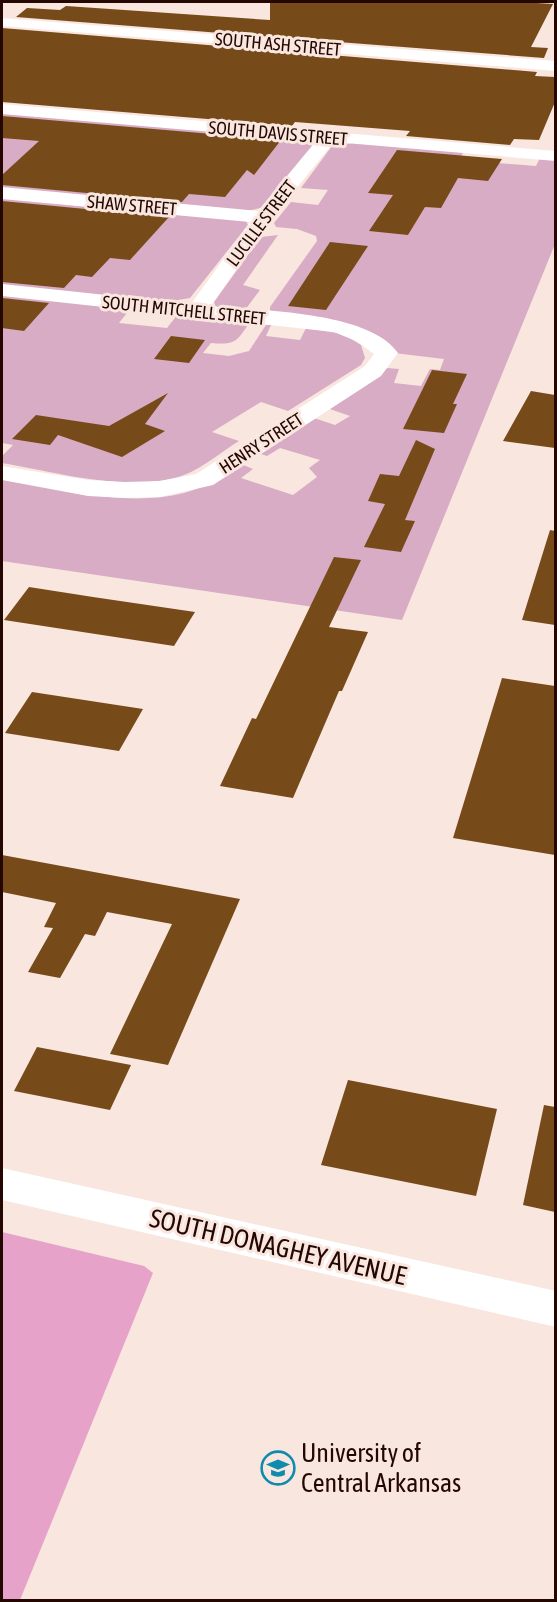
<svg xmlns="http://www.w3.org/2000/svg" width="557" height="1602" font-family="'Asap Condensed',sans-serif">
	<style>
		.green { fill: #d8acc5 }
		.forest { fill: #e7a2ca }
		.building { fill: #774a1a }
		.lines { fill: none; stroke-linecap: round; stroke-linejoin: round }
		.minor { fill: #fff; fill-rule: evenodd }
		.tertiary { fill: #fff; fill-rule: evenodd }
		.labels { text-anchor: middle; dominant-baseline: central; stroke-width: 6; stroke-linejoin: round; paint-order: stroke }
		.far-street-label { font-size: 18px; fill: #230700; stroke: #f8e6df }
		.near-street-label { font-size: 26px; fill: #230700; stroke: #f8e6df }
		.near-poi-label { font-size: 26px; fill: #230700; stroke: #f8e6df; text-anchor: start }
	</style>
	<rect width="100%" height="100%" fill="#f8e6df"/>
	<!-- green -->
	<path class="green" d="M2,111L300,137L314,145L264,207L248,211L2,188Z
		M353,143L463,152L460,160L536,166L540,158L555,160V244L402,620L2,561V479C60,488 125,508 184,493C204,488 223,475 241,464L253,469L241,478L293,495L317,477L309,468L320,460L280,448L267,456L258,453L311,417L335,425L350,416L327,408L387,368L399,369L394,383L421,386L430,369L440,370L444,359L394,353C367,321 337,322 298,317C289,316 279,316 270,312V307L317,241L316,236L297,229L276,227L274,223L291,202L318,205L328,190L301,188L332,146Z
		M2,196L233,218L246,221L248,225L190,298L160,303L2,285Z
		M278,235L243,285L260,290L245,310L216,307L214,302L261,237Z
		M2,295L130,309L119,323L167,328L178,314L250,322C236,342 236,345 211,343L203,353L229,356L249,351L266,325H271L266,336L300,340L306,328L343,334L361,345L365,358L361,365L288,411L261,402L212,432L239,441C221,452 203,468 184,475C131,494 56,472 2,463V456L13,445L2,443Z"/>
	<!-- forest -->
	<path class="forest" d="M2,1232L144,1266L153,1273L20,1600H2Z"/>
	<!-- building -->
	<path class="building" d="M270,2H521L553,4L531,47L548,48L544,58L16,17L27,8L60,10L66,6L270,20Z
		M2,28L537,72L535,76L555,77V102L539,140L514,139L510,145L406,136L410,131L295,122L292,126L2,102Z
		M2,116L281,140L254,175L247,170L225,197L189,194L182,202L2,185V175L39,141L2,138Z
		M397,150L502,159L488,181L458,178L441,208L425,207L408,235L369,231L393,195L368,193Z
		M2,201L169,217L130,260L110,258L92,277L76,275L64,288L2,282Z
		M330,242L368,246L326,310L288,306Z
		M2,298L49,303L24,331L2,328Z
		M171,336L205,340L189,363L154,359Z
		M432,370L467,374L453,404H457L444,433L403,429Z
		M531,391L555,395V448L503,441Z
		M168,393L145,424L165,431L122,457L58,435L50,445L12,439L36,415L109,426Z
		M416,440L435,449L405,520L415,521L401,552L364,547L385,504L368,501L380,474L399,476Z
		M550,530L555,531V625L522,620Z
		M334,557L361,560L329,627L368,632L342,691H339L293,798L220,786L252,718L256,719Z
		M29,587L93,597L195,612L174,646L4,620Z
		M502,678L555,686V855L453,838Z
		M32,692L143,709L119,751L5,733Z
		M2,855L240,899L168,1065L110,1054L172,924L107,912L95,936L85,934L60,978L28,972L53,928L44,927L56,903L2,892Z
		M37,1047L131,1065L110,1110L14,1091Z
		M348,1080L497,1109L476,1196L321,1165Z
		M544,1105L555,1107V1212L523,1205Z"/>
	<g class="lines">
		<!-- minor -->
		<path class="minor" d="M2,18L556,61V71L2,26Z
			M2,104L556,151V161L334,142L270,221L211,306C260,311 369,311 398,353L381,376L213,485L160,497L125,498L88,496L2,480V466L88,480L125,482L160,481L196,474L365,366L374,354L356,341L334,332L2,296V284L191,304L250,222L2,199V187L258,211L316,141L2,114Z"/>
		<!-- tertiary -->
		<path class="tertiary" d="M2,1168L556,1291V1327L2,1200Z"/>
	</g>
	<!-- icons -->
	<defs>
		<g id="university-ring" transform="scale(1.725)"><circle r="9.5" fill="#f8e6df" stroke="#0f8bad" stroke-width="1.5"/><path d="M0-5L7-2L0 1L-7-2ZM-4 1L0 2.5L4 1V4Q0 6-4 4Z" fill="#0f8bad"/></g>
	</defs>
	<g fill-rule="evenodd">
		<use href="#university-ring" x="278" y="1468"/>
	</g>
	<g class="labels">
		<!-- far-street labels -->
		<g class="far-street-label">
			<text transform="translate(278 44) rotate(5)">SOUTH ASH STREET</text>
			<text transform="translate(278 133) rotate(5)">SOUTH DAVIS STREET</text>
			<text transform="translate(132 205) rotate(5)">SHAW STREET</text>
			<text transform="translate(261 223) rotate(-53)">LUCILLE STREET</text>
			<text transform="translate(184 310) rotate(6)">SOUTH MITCHELL STREET</text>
			<text transform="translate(261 443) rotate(-33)">HENRY STREET</text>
		</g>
		<!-- near-street labels -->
		<g class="near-street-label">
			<text transform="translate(278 1247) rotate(13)">SOUTH DONAGHEY AVENUE</text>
		</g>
		<!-- near-poi labels -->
		<g class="near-poi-label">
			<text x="301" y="1453">University of<tspan x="301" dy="30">Central Arkansas</tspan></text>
		</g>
	</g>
	<!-- border -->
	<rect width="557" height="1602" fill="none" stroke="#230700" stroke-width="6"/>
</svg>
